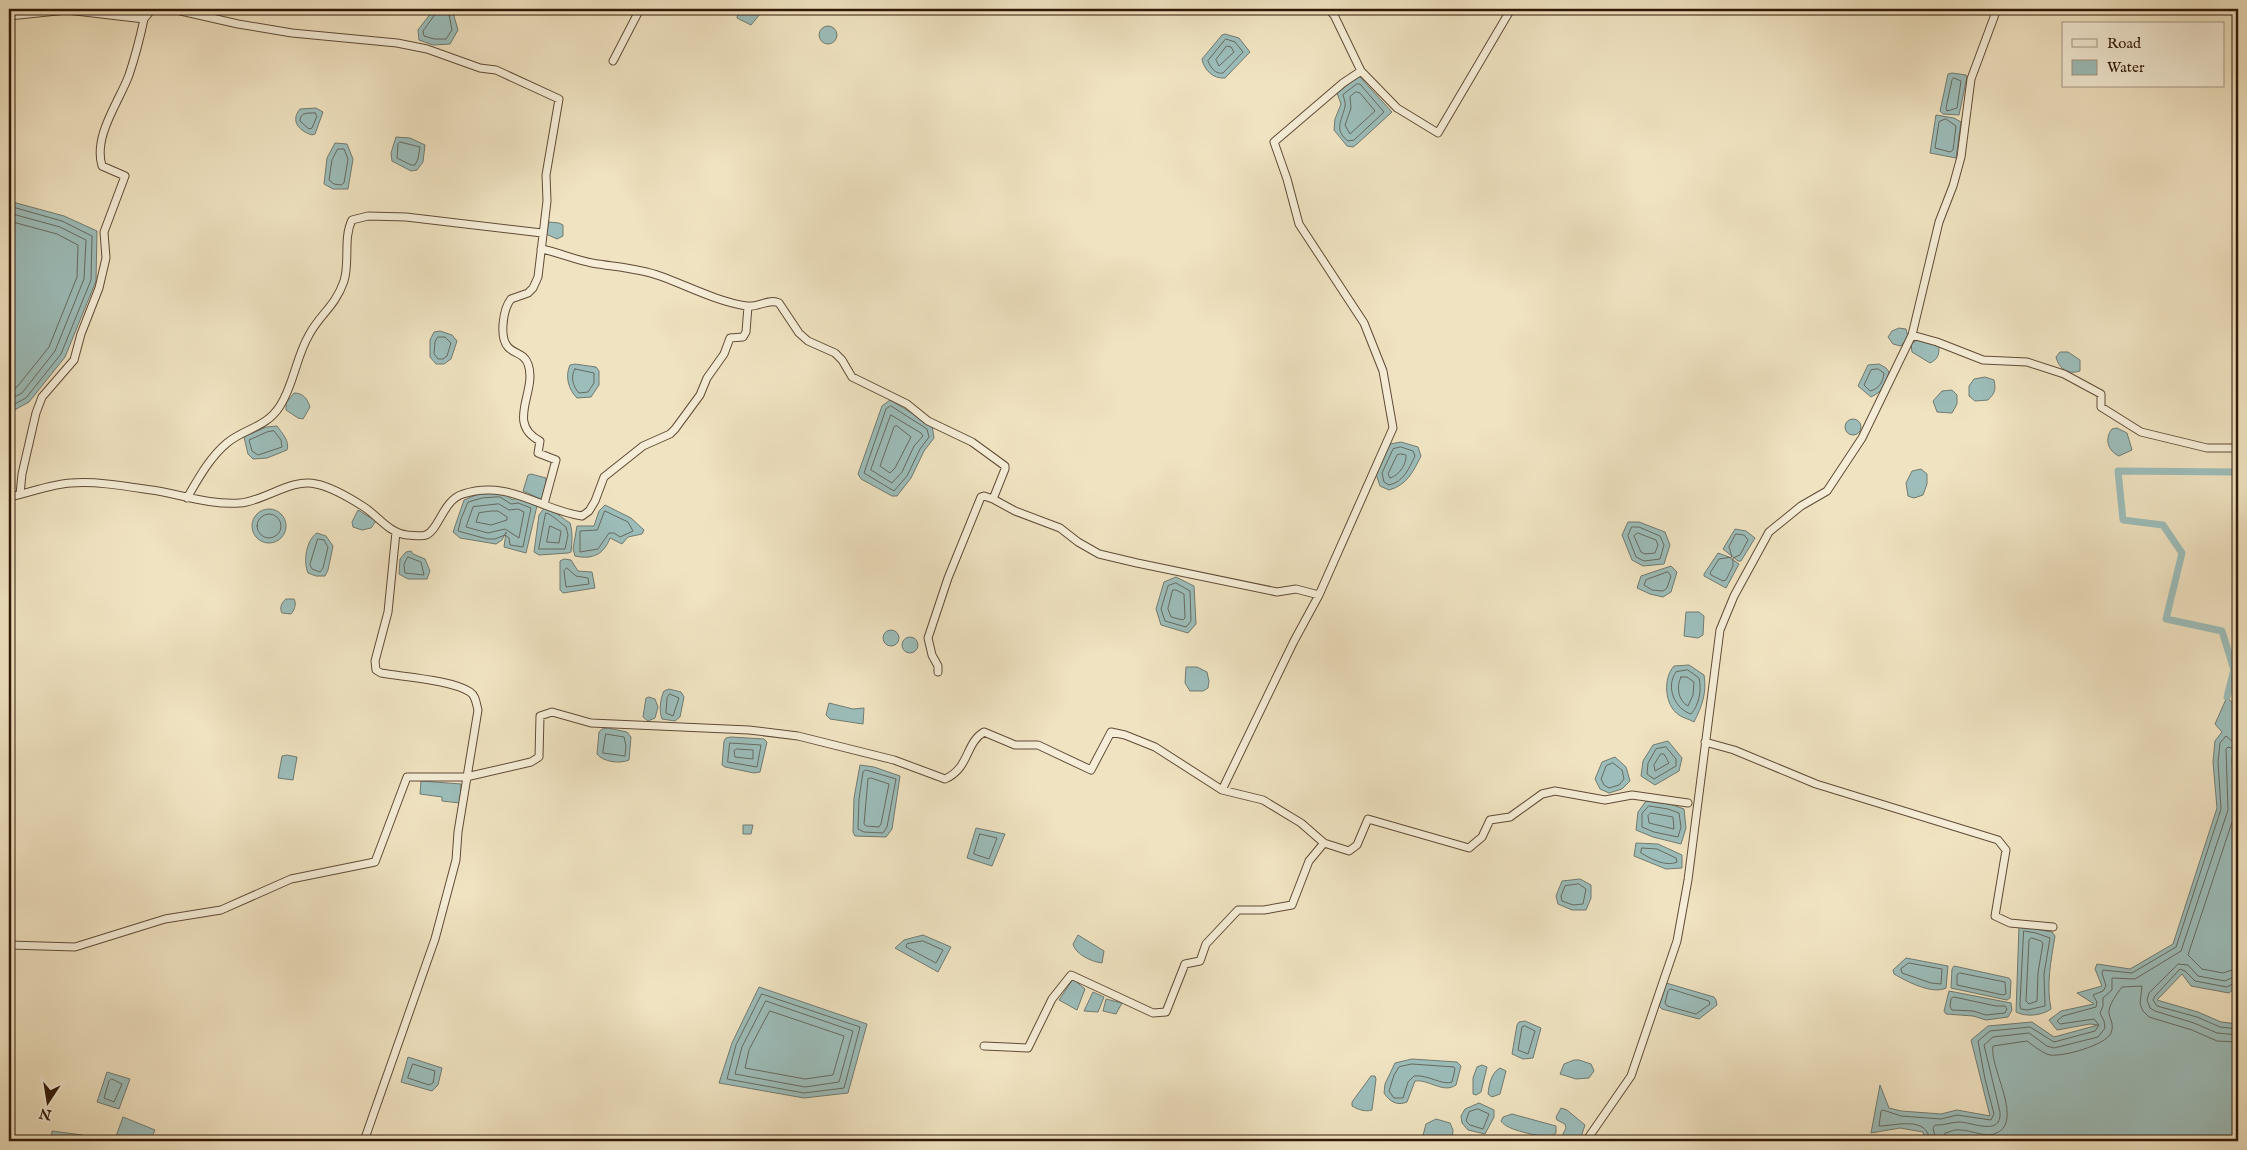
<svg xmlns="http://www.w3.org/2000/svg" width="2247" height="1150" font-family="'IM FELL English',serif">
	<style>
		.water { fill: #9cbdba; stroke: #717b72 }
		.lines { fill: none; stroke-linecap: round; stroke-linejoin: round }
		.shore { stroke: #666a60; stroke-width: 1 }
		.canal { stroke: #9cbdba; stroke-width: 7 }
		.street-casing { stroke: #604b36; stroke-width: 9 }
		.street { stroke: #f5edd7; stroke-width: 7 }
	</style>
	<rect width="100%" height="100%" fill="#f0e3c1"/>
	<filter id="stains"><feTurbulence type="fractalNoise" baseFrequency=".004" numOctaves="4"/><feColorMatrix values="0 0 0 0 .2 0 0 0 0 .09 0 0 0 0 .02 0 0 0 .5 -.17"/></filter>
	<radialGradient id="worn" r=".72"><stop offset=".6" stop-color="#630" stop-opacity="0"/><stop offset="1" stop-color="#630" stop-opacity=".3"/></radialGradient>
	<!-- water -->
	<path class="water" d="M434,9H452L458,30L450,44L433,45L419,40L418,30Z
		M739,9H764L751,25L737,18Z
		M819 35a9 9 0 1 1 18 0a9 9 0 1 1-18 0Z
		M1225,34L1239,38L1250,52L1225,78C1213,79 1204,70 1202,59L1222,35Z
		M1952,73L1966,75L1967,77L1959,115L1943,114L1940,111L1948,74Z
		M1359,76L1392,112L1357,144L1353,147L1347,146L1334,130L1335,119L1341,104L1337,93Z
		M316,108L323,112L315,134L312,135C299,131 290,121 300,109Z
		M1936,115L1954,118L1961,122L1956,158L1930,153Z
		M396,137L410,138L425,145L423,162L417,170L411,171L392,161L391,153Z
		M335,143L347,144L353,159L348,189H333L324,184L327,158Z
		M9,201L64,216L97,231L96,281L65,357L29,402L9,413Z
		M549,222L559,223L563,225V236L557,239L546,234Z
		M1899,328L1906,329L1908,337L1901,346L1893,344L1888,337L1892,331Z
		M440,331L452,335L457,341L451,359L444,364H436L430,357V340L434,332Z
		M1917,340L1930,342L1939,347C1939,355 1938,359 1930,363L1912,352L1911,344Z
		M2060,352H2068L2080,360V371C2068,375 2059,369 2056,357Z
		M575,364L596,367L599,371V385L591,397L577,398C568,389 565,376 570,365Z
		M1879,364L1886,368L1889,372C1886,385 1883,391 1871,397L1858,386L1868,365Z
		M1985,377L1994,380C1996,390 1995,393 1988,400L1975,401L1969,396V386L1974,379Z
		M1952,390L1957,395V404L1952,413L1937,412L1933,401L1942,391Z
		M294,393C303,393 307,398 310,407L303,419L298,418L286,410V403Z
		M890,400L932,425L934,438L924,451L911,478L897,496H892L861,479L858,474L882,406Z
		M1845 427a8 8 0 1 1 16 0a8 8 0 1 1-16 0Z
		M277,426C282,433 290,441 287,450L267,458L253,459L248,454L244,437L266,427Z
		M2117,428L2127,433L2132,450L2119,456C2108,451 2104,439 2112,429Z
		M1401,442L1418,447L1421,456C1413,472 1407,485 1389,490L1380,486L1376,474L1390,444Z
		M1921,469L1927,474V484L1923,495L1914,498L1908,496L1906,483L1912,471Z
		M531,474L546,478V490L541,499L523,491L528,475Z
		M481,493L507,494L512,500L518,497L534,503L537,506L526,553L504,547L506,532L502,540L496,544L460,538L453,532L464,500Z
		M605,505L631,518L644,530L642,534L628,537L622,544L610,538C604,554 593,560 575,556L573,549L577,526H594L599,511Z
		M545,507C557,512 559,516 570,523C573,533 572,542 571,552L568,553L539,555L534,552L539,515Z
		M252 526a17 17 0 1 1 34 0a17 17 0 1 1-34 0Z
		M358,510L376,521L371,528L362,530L353,527L352,522Z
		M1628,522H1639L1665,532L1670,545L1664,564L1643,566L1632,560L1622,535Z
		M1735,529L1746,531L1755,538L1741,561H1738L1723,549Z
		M317,533L326,536L333,546L328,570L325,576H316L308,573C303,562 306,540 317,533Z
		M411,551L413,554L425,559L430,571L427,579H408L399,574L400,559L406,552Z
		M1718,553L1729,557L1739,564L1726,588L1704,576V574Z
		M564,559L571,560L578,571L592,572L595,588L563,593L560,590V561Z
		M1671,566L1677,572L1671,592L1663,597L1650,594L1637,588L1641,576Z
		M1176,577L1194,586L1196,624L1188,633L1161,625L1156,609L1164,582Z
		M286,599H294C297,604 294,611 291,614L282,613C279,608 282,602 286,599Z
		M1686,612H1699L1704,616L1703,635L1698,638L1684,636Z
		M883 638a8 8 0 1 1 16 0a8 8 0 1 1-16 0Z
		M902 645a8 8 0 1 1 16 0a8 8 0 1 1-16 0Z
		M1689,665L1704,675C1707,693 1702,706 1694,722C1689,719 1683,718 1679,715C1664,705 1663,678 1674,666Z
		M1186,667H1197L1207,672L1209,681L1208,688L1203,691H1190L1185,683Z
		M669,689L681,692L684,697L680,717L675,721L662,719C659,711 660,699 664,691Z
		M649,697L655,699L658,707L655,718L648,721L643,717L646,698Z
		M2227,697L2235,706L2233,736L2238,740V985L2229,993L2191,986L2182,974L2157,1000L2198,1012L2221,1022L2238,1024V1141H1925L1923,1132L1900,1128L1871,1133L1880,1085L1889,1108L1901,1111L1941,1114L1957,1110L1990,1116L1971,1040L1988,1026L2032,1022L2054,1037L2098,1025L2090,1024L2057,1030L2049,1020L2061,1011L2094,1004L2077,993L2102,986L2095,969L2097,964L2130,969L2173,944L2217,808L2213,762L2215,741L2222,732L2215,724Z
		M829,703L853,709L864,708L863,724L830,719L826,715Z
		M608,728L627,732L631,737L629,760C620,764 603,762 597,754L599,732L602,729Z
		M731,737L764,739L767,742L760,772L754,773L725,767L722,765L724,741L726,738Z
		M1668,741L1682,758L1679,771L1655,785L1641,776L1643,761L1653,745Z
		M287,755L297,757L293,780L278,778L282,756Z
		M1615,757L1626,767L1630,781L1622,789L1609,793L1600,789L1595,779L1602,762Z
		M860,765L874,767L900,776L892,829L886,837L855,836L853,832L854,798Z
		M421,781L461,784L460,803L442,801V797L420,794Z
		M1646,801L1670,804L1684,809L1686,828L1681,844L1653,837L1636,830L1638,812Z
		M743,825H753L751,834H743Z
		M976,828L1005,834L992,866L967,858Z
		M1636,843L1658,844L1682,855V868L1666,869L1634,856Z
		M1580,879L1591,885V898L1586,910H1572L1558,904L1556,896L1562,881Z
		M2019,926L2052,932L2055,936C2051,961 2046,984 2051,1009C2041,1016 2026,1017 2016,1012Z
		M923,935L951,947L938,972L895,948L904,940Z
		M1078,935L1104,951L1102,963C1092,962 1075,954 1073,944Z
		M1906,958L1948,966L1946,988C1932,995 1906,981 1894,974L1893,970Z
		M1954,966L2009,978L2011,981L2010,998L2007,1000L1951,988L1952,969Z
		M1073,979L1085,989L1077,1010L1059,1000Z
		M1666,983L1714,997L1716,1000L1717,1005L1699,1019L1662,1009L1659,1006Z
		M759,987L867,1024L848,1093L804,1098L719,1083L732,1043Z
		M1949,991L2011,1003L2012,1010L2008,1017L1986,1020L1973,1016L1946,1014L1944,1011Z
		M1093,992L1104,997L1098,1012L1084,1011Z
		M1106,999L1122,1003L1116,1014L1103,1011Z
		M1525,1021L1541,1028L1533,1058L1523,1059L1512,1054L1517,1025L1519,1022Z
		M408,1057L442,1068L438,1085L432,1091L401,1082Z
		M1412,1059L1457,1062L1461,1066L1456,1085C1443,1094 1429,1079 1415,1081L1407,1102C1397,1106 1390,1102 1384,1093L1385,1084L1395,1063Z
		M1574,1060H1579L1591,1064L1594,1071L1589,1078L1576,1079L1560,1074L1564,1064Z
		M1482,1065L1487,1067L1481,1092L1476,1095L1473,1094V1078L1477,1067Z
		M1500,1068L1506,1071L1500,1094L1492,1097L1488,1094C1489,1085 1491,1073 1500,1068Z
		M107,1072L130,1079L119,1109L97,1102Z
		M1371,1076H1375L1376,1079L1372,1110C1365,1112 1359,1110 1352,1106V1102Z
		M1479,1103L1494,1110V1117L1485,1134L1468,1130L1462,1123L1461,1116L1465,1109Z
		M1561,1108L1567,1110L1585,1125L1581,1137L1576,1141L1564,1138L1563,1134L1566,1128L1565,1124L1557,1120L1556,1117Z
		M1512,1114L1556,1126V1133L1549,1138C1538,1135 1507,1131 1501,1121L1503,1117Z
		M123,1117L155,1130L150,1141H117L115,1139Z
		M1436,1119L1450,1123L1453,1130L1452,1141H1427L1422,1139L1426,1124Z
		M52,1131L82,1135L81,1141H51Z"/>
	<g class="lines">
		<!-- shore -->
		<path class="shore" d="M437,9L436,13L423,31L424,36L434,39H446L452,30L448,9
			M1226,39L1235,42L1243,52L1223,73C1216,75 1210,67 1208,61Z
			M1227,46L1231,47L1234,52L1219,66L1216,60Z
			M1954,78L1961,81L1957,108L1947,111L1946,108L1952,80Z
			M1357,84H1360L1384,112L1354,140L1348,141C1334,130 1341,122 1345,107C1346,103 1344,99 1343,95Z
			M1356,92L1360,93L1375,111L1350,134L1345,125L1351,108L1350,97Z
			M315,113L317,116L312,128L309,129L300,121C300,112 308,113 315,113Z
			M1946,119L1956,126L1953,150L1950,152L1935,148L1939,122Z
			M400,142L420,147L418,159L415,165H411L397,158L398,144Z
			M338,149H344L348,159L344,183L341,185L334,184L329,180L332,160Z
			M9,206L62,221L92,236L91,280L61,354L26,398L9,407
			M9,213L60,227L86,240L84,279L55,351L22,393L9,400
			M9,221L57,234L78,245L77,277L49,347L17,387L9,392
			M438,337H445L451,343L447,356L443,359H438L434,354L435,342Z
			M575,369L594,373V383L588,392L579,393C573,387 570,376 575,369Z
			M1878,369L1884,373C1883,382 1879,389 1870,391L1864,385L1871,370Z
			M891,406L927,429L929,437L920,449L907,476L894,491L864,473L886,409Z
			M891,415L921,433L923,436L914,446L902,472L892,483L871,470Z
			M897,426L911,437L895,468L890,473L880,466L894,427Z
			M274,431L281,440L282,447L258,455L252,451L249,440L267,432Z
			M1401,447L1413,451L1415,456C1409,468 1404,482 1389,485L1384,482L1382,473L1393,449Z
			M1401,454L1406,455C1407,463 1399,476 1390,478L1388,474L1397,455Z
			M500,497L511,504L518,503L531,508L523,547L510,545L509,538L505,535L495,539H487L458,531L461,519L468,502L482,498Z
			M499,504L509,510L518,509L524,512L519,538L505,529L488,533L466,527L473,507Z
			M492,511H498L507,517V520L491,525L476,522L479,513Z
			M605,511L628,522L633,531L620,537L614,533H609L598,549L580,552V531L597,530Z
			M546,513C552,514 560,523 566,527L568,535L565,549H539Z
			M257 526a12 12 0 1 1 24 0a12 12 0 1 1-24 0Z
			M550,526L561,531L559,543L547,542Z
			M1632,527H1639L1660,536L1664,545L1660,559L1644,561L1636,557L1628,536Z
			M1638,533L1656,540L1658,545L1655,553L1645,554L1641,552L1634,536Z
			M1736,534L1744,535L1748,540L1740,555L1733,558V566L1726,580L1723,581L1711,575L1710,573L1719,559L1732,557L1729,547Z
			M318,539L324,540L328,547L323,568L320,572L312,569L310,565Z
			M408,557L421,562L424,575L405,573L404,565Z
			M567,568L576,576L588,578L589,584L566,587L564,571Z
			M1668,572L1671,576L1667,588L1663,591L1652,590L1644,585L1646,580Z
			M1176,583L1190,591L1191,621L1186,627L1165,621L1161,609L1168,586Z
			M1173,590H1176L1184,594L1185,618L1183,620L1171,617L1168,609Z
			M1688,670L1699,678C1702,690 1699,705 1691,714C1675,709 1665,687 1676,672Z
			M1681,677H1687L1694,682L1693,695L1688,706C1678,701 1676,686 1681,677Z
			M670,694L679,698L673,716L666,713L667,698Z
			M606,734L624,737L626,746L625,756L603,753Z
			M730,743L761,745L757,767L728,762Z
			M1666,747L1676,759V766L1654,779L1647,774L1648,763L1656,749Z
			M737,749L753,750V759L735,757L734,751Z
			M1661,754H1664L1669,763L1655,771L1654,765Z
			M2238,757L2232,759L2235,813L2188,955L2202,969L2223,973L2238,968
			M1613,763L1622,770L1624,779L1619,785L1609,788L1604,785L1601,779L1606,766Z
			M866,770L896,779L887,827L883,833L864,832L858,829L859,799L863,772Z
			M871,778L889,784L881,824L879,827L866,826L864,824L868,779Z
			M1649,806L1668,809L1679,813L1681,827L1678,837L1654,832L1642,827V814Z
			M1651,813L1673,817L1674,829L1649,823L1648,816Z
			M980,834L997,838L989,859L974,854Z
			M1642,848L1657,849L1676,858L1677,862C1666,867 1651,859 1641,853Z
			M1579,884L1586,889L1583,904L1573,905L1562,901L1561,896L1565,886Z
			M2024,931L2036,933L2050,938L2044,974L2045,1006L2027,1010L2021,1009L2020,1006Z
			M2032,938L2041,941L2043,943L2038,973L2037,1001L2029,1004L2026,1001L2029,940Z
			M923,941L943,950L936,963L906,947L907,944Z
			M1909,963L1942,969L1941,984L1931,983L1902,973L1901,969Z
			M1960,973L2005,982L2006,994L2003,995L1957,985V975Z
			M2238,975L2225,981L2198,976L2188,965L2178,964L2149,993L2147,1000L2150,1008L2155,1011L2194,1023L2217,1033L2238,1035
			M2238,981L2227,987L2195,981L2185,971L2180,969L2155,996L2153,1000L2157,1006L2197,1017L2220,1027L2238,1029
			M1671,989L1709,1001L1710,1004L1696,1014L1667,1006L1665,1003L1668,991Z
			M762,994L860,1027L844,1088L804,1093L727,1079L736,1045Z
			M1954,997L1996,1006H2005L2007,1009L2005,1013L1986,1015L1973,1011L1952,1010L1950,1007L1951,999Z
			M766,1001L853,1031L839,1082L805,1087L735,1074L742,1047Z
			M770,1011L844,1036L833,1075L805,1079L745,1068L749,1050Z
			M1525,1026L1535,1031L1528,1054L1518,1050L1522,1027Z
			M413,1064L435,1071L433,1083L429,1085L408,1078Z
			M1412,1064L1454,1067L1455,1069L1452,1082C1443,1086 1427,1074 1414,1076L1408,1082L1403,1098H1394L1389,1091L1394,1075L1399,1067Z
			M112,1079L122,1084L114,1102L104,1098L109,1081Z
			M1478,1109L1489,1114L1483,1129L1470,1125L1466,1121L1469,1112Z
			M1930,1141C1927,1115 1896,1126 1879,1126L1881,1111L1883,1110L1901,1116L1941,1119L1957,1115L1991,1120L1994,1114L1985,1079L1978,1041L1990,1031L2030,1027L2054,1042L2095,1031L2099,1025L2094,1019L2060,1024L2057,1021L2063,1016L2096,1007L2097,1002L2093,995L2103,991L2106,986L2102,973L2103,970L2132,973L2176,947L2221,809L2218,762L2220,743L2226,736L2234,743H2238
			M1936,1141L1933,1128L1935,1125C1943,1126 1951,1122 1959,1122C1972,1122 2002,1137 2000,1112L1984,1045L1993,1037L2029,1033L2047,1046L2054,1048L2098,1037L2105,1028L2104,1021L2100,1013L2103,1006V998L2112,990V978L2135,979L2181,951L2228,810L2226,749L2228,747L2238,750
			M1944,1141L1945,1133C1950,1132 1955,1129 1960,1130C1971,1130 1983,1137 1994,1134C2026,1124 1989,1068 1993,1046L2027,1041C2034,1046 2042,1053 2050,1055C2063,1057 2106,1045 2111,1033C2114,1025 2111,1021 2109,1014C2108,1005 2117,994 2122,987L2142,986L2140,1004L2143,1011L2149,1017L2192,1030L2217,1041L2238,1042"/>
		<!-- canal -->
		<path class="canal" d="M2227,697L2234,670L2222,631L2166,619L2182,553L2163,525L2123,520L2118,471L2238,472"/>
		<!-- street casing -->
		<g class="street-casing">
			<path id="street" d="M172,9L238,24L292,33L397,43L427,49L480,68L496,70L559,99L546,175L547,201L538,277L533,288L528,293L511,299C503,309 499,337 508,347C514,354 524,353 528,364C538,391 505,423 540,441L538,453L556,460L544,504
				M1328,9L1334,15L1361,71
				M9,16L67,10L144,19L152,9
				M613,61L640,9
				M541,249C558,252 575,260 592,263C615,267 638,268 660,276C688,286 716,301 746,306C758,308 769,298 779,303L799,333L808,341L835,353L842,360L852,377L907,404L928,421L972,442L1005,466V469L993,499L1015,511L1060,528L1078,542L1099,554L1137,563L1277,592L1296,589L1319,595L1294,641L1222,790
				M1912,335L1939,222L1953,186L1961,157L1971,79L1997,9
				M20,494L22,474L36,413L42,397L74,360L81,334L99,288L106,258L104,232L125,176L102,166C93,136 119,102 129,75C135,57 140,38 144,19
				M9,497C29,493 51,484 71,483C100,481 130,487 158,491C185,496 212,505 240,503C265,501 291,478 316,484C332,487 350,498 364,507C378,516 389,533 407,535C413,535 421,537 426,535C439,530 443,500 463,494C509,479 540,510 582,516L589,511L595,501L604,477L643,446L670,434L675,429L700,395L707,378L724,354L730,338L743,337L746,332L748,306
				M187,498C198,479 210,457 227,443C245,428 266,428 280,406C294,384 296,357 309,335C320,314 335,307 344,281C350,262 343,238 352,220L368,216L406,217L542,233
				M1319,595L1393,428L1383,371L1364,323L1299,224L1287,179L1274,142L1343,83L1361,71L1397,108L1438,133L1511,9
				M938,672V666L932,655L928,638L948,578L981,497L984,496L993,499
				M1705,742L1734,750L1816,784L1998,840L2006,850L1995,916L2010,923L2053,927
				M9,945L75,947L165,919L221,910L291,879L375,862L407,777H466L531,762L539,757L540,716L552,712L591,723L749,730L798,736L894,760L945,779C970,768 965,743 984,732L1015,745H1038L1091,770L1111,732L1125,735L1155,747L1222,790L1263,800L1301,823L1324,843L1349,851L1357,845L1368,819L1469,848L1482,837L1490,820L1510,817L1542,794L1555,791L1605,800L1632,795L1688,803
				M984,1046L1028,1048L1052,999L1071,975L1153,1013L1166,1012L1185,964L1200,961L1206,944L1238,910H1264L1292,905L1309,861L1324,843
				M364,1141L435,939L456,860L458,832L478,710C476,703 476,696 470,692C452,680 404,677 381,673L376,670L375,661L388,612L396,532
				M1586,1141L1631,1076L1677,941L1688,880L1720,630L1734,596L1769,532L1801,506L1827,491L1862,438L1912,335L1937,342L1983,360L2027,362L2064,374L2101,394V407L2141,432L2207,448H2238"/>
		</g>
		<!-- street -->
		<use href="#street" class="street"/>
	</g>
	<!-- margin -->
	<rect width="2247" height="1150" fill="none" stroke="#f0e3c1" stroke-width="30"/>
	<rect x="10" y="10" width="2227" height="1130" fill="none" stroke="#301807" stroke-width="2.5"/>
	<rect x="15" y="15" width="2217" height="1120" fill="none" stroke="#301807"/>
	<!-- legend -->
	<rect x="2062" y="22" width="162" height="65" fill="#f5edd7" stroke="#a69884"/>
	<rect x="2072" y="39" width="25" height="8" fill="#f5edd7" stroke="#a69884"/>
	<text x="2107" y="48" font-size="15" fill="#301807">Road</text>
	<rect x="2072" y="60" width="25" height="15" fill="#9cbdba" stroke="#a69884"/>
	<text x="2107" y="72" font-size="15" fill="#301807">Water</text>
	<!-- north arrow -->
	<g transform="translate(48 1102) rotate(192)" stroke="#f5edd7" stroke-width="4" paint-order="stroke">
	<path d="M0-4L9 19L0 12L-9 19Z" fill="#301807"/>
	<text y="-8" font-size="14" font-weight="bold" text-anchor="middle" fill="#301807">N</text>
	</g>
	<rect width="100%" height="100%" filter="url(#stains)"/>
	<rect width="100%" height="100%" fill="url(#worn)"/>
</svg>
